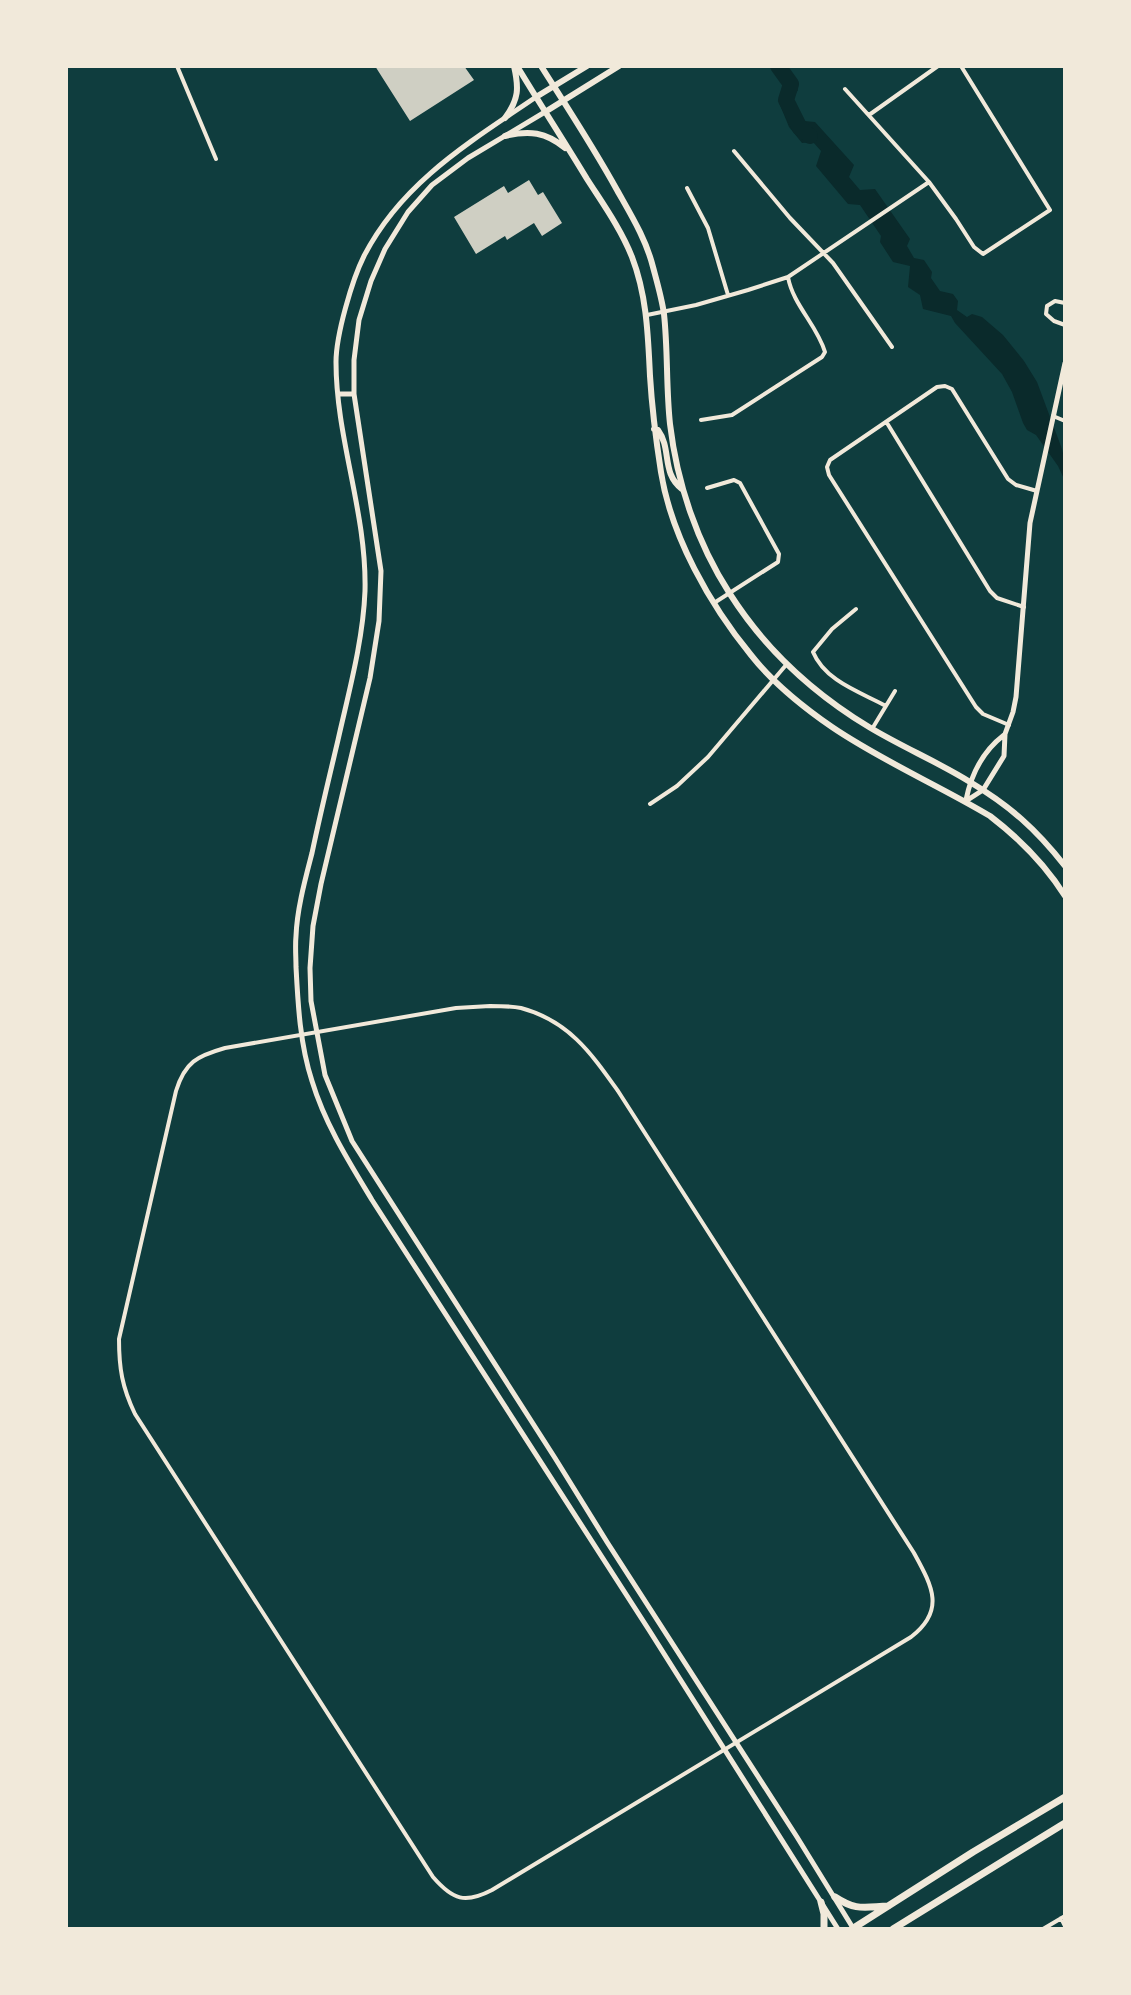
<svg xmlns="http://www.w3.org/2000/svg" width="1131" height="1995" font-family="Overpass,sans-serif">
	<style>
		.water { fill: #0a2a2b }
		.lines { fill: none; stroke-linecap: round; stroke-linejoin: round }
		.river { stroke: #0a2a2b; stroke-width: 16 }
		.building { fill: #cfcfc3 }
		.minor { stroke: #f1e9da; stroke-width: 4 }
		.tertiary { stroke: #f1e9da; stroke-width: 5 }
		.secondary { stroke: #f1e9da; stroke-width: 6 }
		.primary { stroke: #f1e9da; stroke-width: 7 }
	</style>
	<rect width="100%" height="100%" fill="#0f3d3e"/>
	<!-- water -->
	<path class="water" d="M774,66H784L798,90L790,101L786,112L794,120L815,122L854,165L849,177L860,190L875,189L910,239L907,246L914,258L924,260L932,272L931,278L940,291L953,294L958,301L957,310L967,317L972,314L982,317L1003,335L1024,361L1037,382L1062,449L1065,462V481L1058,466L1036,435L1027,430L1023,423L1012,392L1002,374L955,323L951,316L923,309L920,295L908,287L910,266L893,262L880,242L881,236L860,205L848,204L816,166L821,151L813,142L802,143L789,127L778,100L786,96C788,83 781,76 774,66Z"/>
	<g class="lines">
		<!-- river -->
		<path class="river" d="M778,66L791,84L786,100L800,128L810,136"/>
	</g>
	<!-- building -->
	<path class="building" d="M375,66H464L474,80L410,121Z
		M529,180L538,195L543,192L562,223L542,236L534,223L507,240L505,236L476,254L454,217L504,186L508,193Z"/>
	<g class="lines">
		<!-- minor -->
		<path class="minor" d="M177,66L216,159
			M845,89L929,182L956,219L974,247L983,254L1050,210L961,66
			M869,115L938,66
			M734,151L790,218L833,263L892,347
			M687,188L708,228L728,295
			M1065,303L1055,301L1047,306L1046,314L1054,321L1065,325
			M647,315L696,305L748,290L788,277L929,182
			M1053,416L1065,421
			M701,420L732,415L822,357L825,352C817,325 793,305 788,277
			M887,423L990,591L997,598L1024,607
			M707,488L734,480L740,483L779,554L778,562L714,603
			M856,609L832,629L813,652C825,681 860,692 886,706
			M1009,725L983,714L976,707L829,475L827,467L830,460L937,387L945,386L952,389L1008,479L1016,485L1037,491
			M872,729L895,691
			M650,804L677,786L708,757L786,665
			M490,1006C500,1006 511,1006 521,1008C569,1021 591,1053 618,1091L914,1553C932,1586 946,1610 911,1637L492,1890C465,1904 453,1900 433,1877L135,1414C122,1387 119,1368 119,1339L176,1091C185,1062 197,1056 225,1048L456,1008Z
			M1061,1918L1065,1926
			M1043,1929L1065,1916"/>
		<!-- tertiary -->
		<path class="tertiary" d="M536,97C470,142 402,182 364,256C352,280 336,335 336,362C336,439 367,513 365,591C363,641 349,691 338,740C329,778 320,815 312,853C305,880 297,909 296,936C295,946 296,957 296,967C298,1005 300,1044 312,1081C325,1124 349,1162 372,1200L649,1630L838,1929
			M545,112L468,158L432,185L408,212L385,249L371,281L359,320L354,360V394L381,571L379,621L370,678L321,884L313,926L310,968L311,1001L325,1075L352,1141L555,1458L607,1542L797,1837L853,1928
			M338,394H354
			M966,800C971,775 983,751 1004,735
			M966,801L983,790L1004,756L1005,734L1013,712L1016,697L1030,523L1065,363"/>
		<!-- secondary -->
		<path class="secondary" d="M517,66C540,104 564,141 587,179C603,204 621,229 632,257C647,296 648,336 650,376C652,409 656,440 661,472C671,536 710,605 751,655C773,683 803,707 832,727C882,761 938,785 990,816C1020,839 1045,864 1065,896
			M541,66C567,107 594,148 617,190C631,215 646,239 653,267C657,282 662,299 664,314C668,351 666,387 670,424C677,483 697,543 730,594C765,649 813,693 869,727C902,747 938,762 970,782C1010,806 1036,829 1065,866
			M536,97L587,66
			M545,112L619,66
			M505,118C519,99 519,88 514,66
			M505,136C529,130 546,132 565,148
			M654,429L658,430C672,449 661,473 682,489"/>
		<!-- primary -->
		<path class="primary" d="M835,1897C856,1911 864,1907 888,1906
			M821,1902L824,1914V1929
			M852,1929L973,1852L1065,1797
			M893,1929L1065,1823"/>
	</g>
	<!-- border -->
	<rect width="1131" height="1995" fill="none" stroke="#f1e9da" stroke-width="136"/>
</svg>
